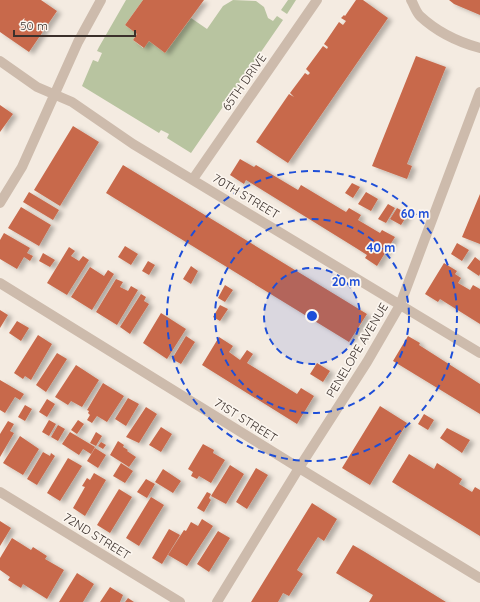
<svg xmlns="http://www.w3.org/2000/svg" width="480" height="602" font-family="Quicksand,sans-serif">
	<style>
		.green { fill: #b8c4a0 }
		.building { fill: #c8694b; filter: url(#shadow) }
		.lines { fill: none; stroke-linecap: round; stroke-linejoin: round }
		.minor { stroke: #cdbbac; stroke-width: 10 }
		.ring { fill: none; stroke: #1d4ed8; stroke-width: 2; stroke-dasharray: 7 5 }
		.labels { text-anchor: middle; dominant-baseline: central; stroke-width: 3.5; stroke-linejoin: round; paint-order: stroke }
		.street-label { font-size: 12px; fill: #3b302b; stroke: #fbf5ee }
		.centre { fill: #1d4ed8; stroke: #fbf5ee; stroke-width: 2 }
		.ring-label { font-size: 12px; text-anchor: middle; font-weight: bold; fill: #1d4ed8; stroke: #fbf5ee; stroke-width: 3.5; stroke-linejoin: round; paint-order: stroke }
	</style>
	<defs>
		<filter id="shadow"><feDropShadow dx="4.5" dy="2.5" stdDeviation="2" flood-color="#0004"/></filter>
	</defs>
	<rect width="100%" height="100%" fill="#f4ebe1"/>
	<!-- green -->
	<path class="green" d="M126,0H143L125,25L137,34L133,40L143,48L149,41L165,53L191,18L207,29L223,6L233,0L256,1L264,7L268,18L273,21L277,16L283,20L191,153L167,138L169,134L161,130L159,133L82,86L93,60L98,62L102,53L97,51L99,47Z
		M288,0H296L287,14L281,10Z"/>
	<!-- building -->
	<path class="building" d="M0,0H41L57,11L29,52L0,32Z
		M143,0H204L165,53L149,41L144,48L133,40L137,34L125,25Z
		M356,0H363L388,18L288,163L256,142L289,94L294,97L290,93L305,73L308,75L310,73L306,69L323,46L327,49L328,47L324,44L339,22L343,25L346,21L341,18L344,15L345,16Z
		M449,0H480V15L454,4Z
		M416,56L446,67L407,164L412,166L407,179L372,166Z
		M0,105L13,114L0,132Z
		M73,126L99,142L60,206L34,190Z
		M240,159L254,167L256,165L298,190L301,185L346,212L349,208L361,215L358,220L380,233L382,230L395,237L377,266L365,258L367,255L356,248L246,180L244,184L230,175Z
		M123,165L367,314L349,342L106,193Z
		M352,183L360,187L353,198L345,193Z
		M29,192L59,210L53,220L23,202Z
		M366,192L378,199L371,211L358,204Z
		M480,194V244L462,237Z
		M388,204L395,208L386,223L378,219Z
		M21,207L51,225L39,246L8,228Z
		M397,208L408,214L401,225L390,219Z
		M4,233L30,248L27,253L33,256L30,261L24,257L17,269L0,259V240Z
		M457,243L469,250L462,261L451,254Z
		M125,246L138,254L131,265L118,257Z
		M69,247L75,251L71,256L79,261L83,256L89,260L67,295L47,283Z
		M43,253L55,260L50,267L39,261Z
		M475,257L480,261V274L479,276L467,268Z
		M148,261L155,265L149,275L142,271Z
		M444,263L457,271L455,274L461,278L458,283L470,290L473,285L480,289V324L440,299L438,302L425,294Z
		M191,266L198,271L191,284L183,279Z
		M90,267L104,276L108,270L114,274L92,310L71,297Z
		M116,279L123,282L120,287L128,291L131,286L138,290L117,325L96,312Z
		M225,285L233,290L225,302L218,298Z
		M141,294L146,297L144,301L149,304L130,334L120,327Z
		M220,305L228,309L220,321L213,317Z
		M0,310L8,315L0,328Z
		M161,313L186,329L167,359L143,343Z
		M17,321L29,328L21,341L9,333Z
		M38,335L52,344L31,380L25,376L23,379L14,373Z
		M186,336L195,342L181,364L172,359Z
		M408,336L420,343L419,345L480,384V414L393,361Z
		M219,337L233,346L229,352L240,360L247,350L253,354L247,363L297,394L301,388L314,396L297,424L202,365Z
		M57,353L67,359L46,392L36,385Z
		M317,363L330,371L323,382L310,374Z
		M76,365L99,380L82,407L71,401L68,405L55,397Z
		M0,380L24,394L20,400L15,397L5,413L0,410Z
		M103,383L124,396L107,422L97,416L92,423L87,420L90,415L88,413L89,411L87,410Z
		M128,398L139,404L126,426L115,419Z
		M47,399L55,404L47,417L39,412Z
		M25,405L32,409L25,421L18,417Z
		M380,406L407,423L370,485L342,468Z
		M146,407L157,414L139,443L126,437Z
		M424,414L434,420L428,430L418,424Z
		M49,420L56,424L49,436L42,432Z
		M78,420L84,424L77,434L71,430Z
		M8,421L14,424L10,431L14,433L0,457V434Z
		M58,425L65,429L58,441L51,437Z
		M161,427L172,434L161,452L149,445Z
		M447,428L470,440L462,453L440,438Z
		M70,432L95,447L91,454L83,449L79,455L62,444Z
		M96,432L102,436L96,446L90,443Z
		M20,436L39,449L23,475L3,463Z
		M118,441L124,445L123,447L128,450L127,451L136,457L129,467L110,455Z
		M101,442L106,445L103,449L98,446Z
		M203,444L214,450L213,453L225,460L211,483L199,476L197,479L191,476L193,472L188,469Z
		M95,448L106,455L98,468L87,461Z
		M43,452L50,456L51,453L55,456L37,485L27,479Z
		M409,454L434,469L437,463L462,479L459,484L472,492L475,487L480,490V536L392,482Z
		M68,458L82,466L60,501L47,493Z
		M121,463L133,471L125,483L113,476Z
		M230,465L244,474L226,504L211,496Z
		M256,468L268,475L247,509L236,502Z
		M163,469L181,481L173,493L155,482Z
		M94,473L106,480L85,516L73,508L85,487L82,486L87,478L90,480Z
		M146,479L155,484L147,498L137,492Z
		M119,489L132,497L110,533L97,525Z
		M207,492L211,494L209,498L211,500L204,512L197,508Z
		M151,497L164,505L139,546L126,538Z
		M312,503L337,519L324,541L318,537L297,570L303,574L289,596L283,593L278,602H251Z
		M202,519L213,526L187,566L168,555L184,530L186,531L191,522L198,526Z
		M0,521L11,528L0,546Z
		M169,529L180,535L162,564L152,558Z
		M218,531L230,538L209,572L197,564Z
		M12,538L31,550L33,547L47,556L45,559L64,570L47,599L23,584L21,588L8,580L10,577L0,570V558Z
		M353,545L365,552L446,602H369L373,595L336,573Z
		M77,573L94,584L83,602H59Z
		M110,587L123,595L120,602H100Z
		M128,598L134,602H125Z"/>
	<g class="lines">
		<!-- minor -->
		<path class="minor" d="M411,0C414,5 416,12 420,16C437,32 458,42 480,48
			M0,61L37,87L72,102L133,144L480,353
			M193,179L317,0
			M0,203L22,167L78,42L101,0
			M0,283L299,468L480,578
			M0,492L180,602
			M217,602L299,468L367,362L400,305L480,92"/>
	</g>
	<!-- distance rings -->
	<circle cx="312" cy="316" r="48" fill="#1d4ed8" fill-opacity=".12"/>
	<g class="ring">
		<circle cx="312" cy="316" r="48"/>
		<circle cx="312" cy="316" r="97"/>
		<circle cx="312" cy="316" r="145"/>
	</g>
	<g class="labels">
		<!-- street labels -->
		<g class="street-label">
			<text transform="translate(244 82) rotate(-55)">65TH DRIVE</text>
			<text transform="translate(246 196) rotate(31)">70TH STREET</text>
			<text transform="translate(357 350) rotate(-59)">PENELOPE AVENUE</text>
			<text transform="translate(246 420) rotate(32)">71ST STREET</text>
			<text transform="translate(97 536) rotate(32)">72ND STREET</text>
		</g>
	</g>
	<circle cx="312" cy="316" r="6" class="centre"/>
	<g class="ring-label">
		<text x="415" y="218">60 m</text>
		<text x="381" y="252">40 m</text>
		<text x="346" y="286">20 m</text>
	</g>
	<!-- scale -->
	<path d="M14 30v6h121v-6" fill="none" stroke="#3b302b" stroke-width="2"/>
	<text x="20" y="30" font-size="12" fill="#3b302b" stroke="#fbf5ee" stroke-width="3" paint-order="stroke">50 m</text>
</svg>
